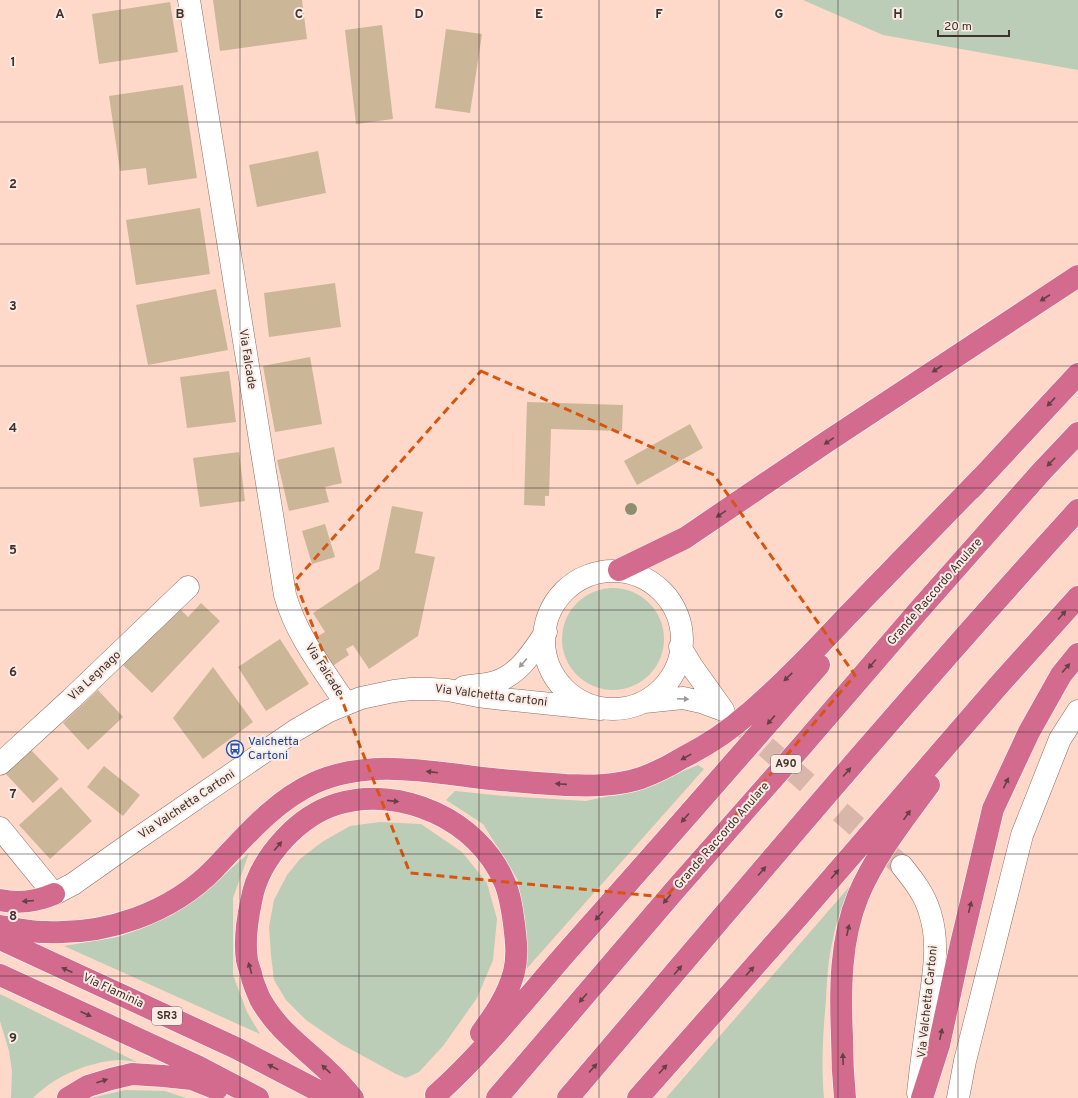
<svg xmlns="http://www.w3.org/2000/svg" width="1078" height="1098" font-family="Overpass,sans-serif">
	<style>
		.green { fill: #bbcdb6 }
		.building { fill: #ccb698 }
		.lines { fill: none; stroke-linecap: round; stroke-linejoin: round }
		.minor-tunnel { stroke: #d8b7aa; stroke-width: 22; stroke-dasharray: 22 11; stroke-linecap: butt }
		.minor-casing { stroke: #8f6d61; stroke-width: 23 }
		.highway-casing { stroke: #fff; stroke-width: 23 }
		.minor { stroke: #fff; stroke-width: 22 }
		.highway { stroke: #d36b8e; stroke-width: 22 }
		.tree { fill: #8d8e6f }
		.oneway { fill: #654044 }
		.oneway2 { fill: #a09896 }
		.marked { fill: none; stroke: #d7550f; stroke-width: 3; stroke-dasharray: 8 5; stroke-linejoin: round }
		.grid { fill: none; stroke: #40312c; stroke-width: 1; stroke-opacity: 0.55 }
		.labels { text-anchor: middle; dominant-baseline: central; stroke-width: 4; stroke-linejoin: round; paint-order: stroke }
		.shield { fill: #faebe5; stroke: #786964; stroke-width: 1 }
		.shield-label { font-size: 11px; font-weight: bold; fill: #40312c }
		.street-label { font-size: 12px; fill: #40312c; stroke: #faebe5 }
		.transit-label { font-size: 12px; fill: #164399; stroke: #faebe5; text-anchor: start }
		.grid-label { font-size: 13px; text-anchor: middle; font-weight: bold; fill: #40312c; stroke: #faebe5; stroke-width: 4; stroke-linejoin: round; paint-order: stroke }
	</style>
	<rect width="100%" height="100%" fill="#fed8c9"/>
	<!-- green -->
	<path class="green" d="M803,0H1078V70L883,35Z
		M562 639a51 51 0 1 1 102 0a51 51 0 1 1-102 0Z
		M698,765L704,769L521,975L527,943L518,880L483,824L446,800L455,791L504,796L586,801L637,790Z
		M380,822L421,824L462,852L487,883L497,919L493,960L477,998L443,1046L419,1072L406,1078L396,1074L341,1044L306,1020L286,1000L274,980L271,955L269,927L274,900L287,875L300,859L322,842L350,826Z
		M249,853L233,898V975L247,1012L260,1034L64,946L118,937L145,927L172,915L204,892Z
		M850,886C843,904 836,921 833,939C828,959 827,979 826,1000C823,1032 821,1066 824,1098H666Z
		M0,994L137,1062C131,1061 125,1060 119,1060C88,1062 55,1076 33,1098H11L12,1071L9,1051L0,1021Z
		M125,1090L165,1091L186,1098H91Z"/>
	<!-- building -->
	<path class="building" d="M213,0H302L307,39L220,51Z
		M170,2L178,52L99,64L92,14Z
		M382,25L393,119L356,124L345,30Z
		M446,29L482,34L470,113L435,108Z
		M183,85L197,178L148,185L146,168L120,171L109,96Z
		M318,151L326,193L257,207L249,165Z
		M200,208L210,274L136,285L126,220Z
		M335,283L341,327L269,337L264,293Z
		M216,289L228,350L148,365L136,305Z
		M310,357L322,424L275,432L263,366Z
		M229,371L236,422L187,428L180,377Z
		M527,402L623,405L622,431L551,429L549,496H545V506L524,505Z
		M690,424L703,448L637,485L624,461Z
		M334,447L342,483L325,487L329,502L289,511L277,460Z
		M239,452L245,501L200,507L193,458Z
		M392,506L423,512L415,553L435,557L418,636L369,669L353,645L346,649L349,655L331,667L313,639L325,632L313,613L379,569Z
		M325,524L335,557L312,564L302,531Z
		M201,603L220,621L152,693L120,662L176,605L188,617Z
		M280,639L309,684L266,711L238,667Z
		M213,667L253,722L203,759L173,718Z
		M98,690L123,717L88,750L63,723Z
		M30,749L59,779L33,803L5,773Z
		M104,766L140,795L123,816L87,787Z
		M61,787L92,821L50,859L19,825Z"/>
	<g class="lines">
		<!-- minor-tunnel -->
		<path class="minor-tunnel" d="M741,725L902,866"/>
		<!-- minor casing -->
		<g class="minor-casing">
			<path id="minor" d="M189,0L285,595C296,635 323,669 346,704
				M544 640a69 69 0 1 1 138 0a69 69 0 1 1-138 0Z
				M680,647L693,668L723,710
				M464,687C474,685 485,685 495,682C519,675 533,651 546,632
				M644,702L683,698L701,702L723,710
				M0,764L71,699L188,587
				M0,828L54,894L73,884L134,841L296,730L329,711L346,704L361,698L394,691L411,689H430L448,690L478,696L503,699L601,709
				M902,866C914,881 925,895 930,913C940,944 933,977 929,1008C925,1036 921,1065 918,1093
				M958,1098L965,1061L1022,835L1060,739L1078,711"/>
		</g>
		<!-- highway casing -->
		<g class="highway-casing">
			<path id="highway" d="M971,489L1078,374
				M619,570L685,538L825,443L1078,276
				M0,900C18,904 38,901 54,894
				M0,926C15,929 30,932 46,932C106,935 171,913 214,869C245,837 273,802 314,783C365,760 420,770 474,777C504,781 535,783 566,785C591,786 617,786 641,778C655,773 669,766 682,758C706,746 729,731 749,713C784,683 816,649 848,615C892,570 936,524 981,478
				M0,939L236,1048L332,1098
				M0,975L197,1066L258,1098
				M436,1095C486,1050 527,997 572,946C655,853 737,759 819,665
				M68,1098L88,1086L111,1079L132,1074L163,1076L192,1079L217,1089
				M353,1098C345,1089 337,1079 328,1071C302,1046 278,1031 260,999C257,992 254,985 252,978C251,972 248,966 247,960C244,941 247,921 251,902C255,877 268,856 285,838C299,823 318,810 337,804C401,785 478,820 504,881C510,894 512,909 514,924C516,940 518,956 514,972C508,995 495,1014 481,1033
				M497,1098L674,891L801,747L919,610L1042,471L1078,433
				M568,1098C736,901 903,702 1078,510
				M638,1098L798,917L998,686L1078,597
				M845,1098C843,1078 842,1057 842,1037C840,990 840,940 858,896C874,857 904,819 929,785
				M922,1098L939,1045L960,948L993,809L1029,732L1061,675L1078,654"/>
		</g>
		<!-- minor -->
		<use href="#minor" class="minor"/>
		<!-- highway -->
		<use href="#highway" class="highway"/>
	</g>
	<!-- trees -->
	<circle class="tree" cx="631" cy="509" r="6"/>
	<!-- one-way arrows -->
	<defs><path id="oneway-solid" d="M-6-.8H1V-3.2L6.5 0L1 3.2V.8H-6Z"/></defs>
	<g class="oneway">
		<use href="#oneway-solid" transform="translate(1045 298) rotate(147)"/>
		<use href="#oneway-solid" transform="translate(937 369) rotate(147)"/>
		<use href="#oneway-solid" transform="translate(1051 402) rotate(133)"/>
		<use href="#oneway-solid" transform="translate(829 441) rotate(146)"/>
		<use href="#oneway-solid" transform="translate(1051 462) rotate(134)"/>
		<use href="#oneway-solid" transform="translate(721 514) rotate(146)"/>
		<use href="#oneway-solid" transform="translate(1062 615) rotate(-48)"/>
		<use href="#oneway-solid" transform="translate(872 664) rotate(131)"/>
		<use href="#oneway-solid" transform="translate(1066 668) rotate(-50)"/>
		<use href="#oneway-solid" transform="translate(788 677) rotate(136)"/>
		<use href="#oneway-solid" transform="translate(771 720) rotate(131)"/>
		<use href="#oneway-solid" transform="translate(686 757) rotate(151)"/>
		<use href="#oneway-solid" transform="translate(432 772) rotate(-173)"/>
		<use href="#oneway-solid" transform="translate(847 772) rotate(-49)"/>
		<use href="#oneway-solid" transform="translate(1006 783) rotate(-65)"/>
		<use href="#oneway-solid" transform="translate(561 784) rotate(-176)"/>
		<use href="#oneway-solid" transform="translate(393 801) rotate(6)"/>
		<use href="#oneway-solid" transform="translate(907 815) rotate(-55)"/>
		<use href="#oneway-solid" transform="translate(685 818) rotate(131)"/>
		<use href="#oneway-solid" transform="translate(278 846) rotate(-50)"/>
		<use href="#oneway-solid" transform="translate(762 871) rotate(-49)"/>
		<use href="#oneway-solid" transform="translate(835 874) rotate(-49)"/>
		<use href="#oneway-solid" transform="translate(667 899) rotate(130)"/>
		<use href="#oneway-solid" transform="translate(28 901) rotate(175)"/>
		<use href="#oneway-solid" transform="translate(970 907) rotate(-76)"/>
		<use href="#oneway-solid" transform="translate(599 916) rotate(132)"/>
		<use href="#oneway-solid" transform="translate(848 930) rotate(-77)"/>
		<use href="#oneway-solid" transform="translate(250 968) rotate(-106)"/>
		<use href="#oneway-solid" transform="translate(67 970) rotate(-156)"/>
		<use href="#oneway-solid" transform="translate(678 970) rotate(-49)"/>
		<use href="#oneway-solid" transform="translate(750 971) rotate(-48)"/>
		<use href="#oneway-solid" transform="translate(583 998) rotate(131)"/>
		<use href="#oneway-solid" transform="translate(86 1014) rotate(24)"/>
		<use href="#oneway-solid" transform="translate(941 1034) rotate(-78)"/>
		<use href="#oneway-solid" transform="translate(843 1059) rotate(-92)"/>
		<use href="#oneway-solid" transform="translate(273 1067) rotate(-153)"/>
		<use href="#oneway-solid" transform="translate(593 1068) rotate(-49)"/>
		<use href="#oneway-solid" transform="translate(326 1069) rotate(-137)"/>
		<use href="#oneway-solid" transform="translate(663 1069) rotate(-48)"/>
		<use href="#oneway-solid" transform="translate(102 1081) rotate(-17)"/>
	</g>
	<g class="oneway2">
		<use href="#oneway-solid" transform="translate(523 663) rotate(132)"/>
		<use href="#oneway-solid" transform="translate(683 699) rotate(3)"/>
	</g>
	<!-- marked area -->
	<path class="marked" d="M481,371L714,475L855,675L666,897L410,873L295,581Z"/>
	<!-- grid -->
	<path class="grid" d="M120,0V1098M240,0V1098M359,0V1098M479,0V1098M599,0V1098M719,0V1098M838,0V1098M958,0V1098M0,122H1078M0,244H1078M0,366H1078M0,488H1078M0,610H1078M0,732H1078M0,854H1078M0,976H1078"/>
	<!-- icons -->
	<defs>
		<g id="bus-ring" transform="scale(0.9)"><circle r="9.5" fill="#faebe5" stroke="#1a4fb4" stroke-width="1.5"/><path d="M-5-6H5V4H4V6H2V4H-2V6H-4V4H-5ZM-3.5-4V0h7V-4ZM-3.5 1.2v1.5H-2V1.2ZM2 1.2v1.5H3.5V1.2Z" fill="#1a4fb4"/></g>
	</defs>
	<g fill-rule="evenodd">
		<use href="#bus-ring" x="235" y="749"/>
	</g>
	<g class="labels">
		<!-- shield labels -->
		<g class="shield">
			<rect x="771" y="755" width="30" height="18" rx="3"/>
			<rect x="152" y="1007" width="30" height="18" rx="3"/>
		</g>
		<g class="shield-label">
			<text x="786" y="764">A90</text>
			<text x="167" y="1016">SR3</text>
		</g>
		<!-- street labels -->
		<g class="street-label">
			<text transform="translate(247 359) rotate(81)">Via Falcade</text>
			<text transform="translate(935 592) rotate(-49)">Grande Raccordo Anulare</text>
			<text transform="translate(324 670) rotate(57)">Via Falcade</text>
			<text transform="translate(95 676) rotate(-43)">Via Legnago</text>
			<text transform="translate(491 696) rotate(7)">Via Valchetta Cartoni</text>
			<text transform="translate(187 805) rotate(-34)">Via Valchetta Cartoni</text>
			<text transform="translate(722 836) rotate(-49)">Grande Raccordo Anulare</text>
			<text transform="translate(113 991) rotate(25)">Via Flaminia</text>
			<text transform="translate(928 1002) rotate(-84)">Via Valchetta Cartoni</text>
		</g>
		<!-- transit labels -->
		<g class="transit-label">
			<text x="248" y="742">Valchetta<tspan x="248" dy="14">Cartoni</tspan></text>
		</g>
	</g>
	<g class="grid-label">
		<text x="60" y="18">A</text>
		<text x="180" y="18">B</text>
		<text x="299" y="18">C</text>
		<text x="419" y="18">D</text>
		<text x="539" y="18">E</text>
		<text x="659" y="18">F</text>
		<text x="779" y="18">G</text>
		<text x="898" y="18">H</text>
		<text x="13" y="66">1</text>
		<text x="13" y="188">2</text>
		<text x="13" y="310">3</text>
		<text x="13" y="432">4</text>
		<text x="13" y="554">5</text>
		<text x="13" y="676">6</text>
		<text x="13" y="798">7</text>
		<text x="13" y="920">8</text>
		<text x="13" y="1042">9</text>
	</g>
	<!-- scale -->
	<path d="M938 30v6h71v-6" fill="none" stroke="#40312c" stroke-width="2"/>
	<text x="944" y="30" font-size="12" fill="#40312c" stroke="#faebe5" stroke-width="3" paint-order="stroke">20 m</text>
</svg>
